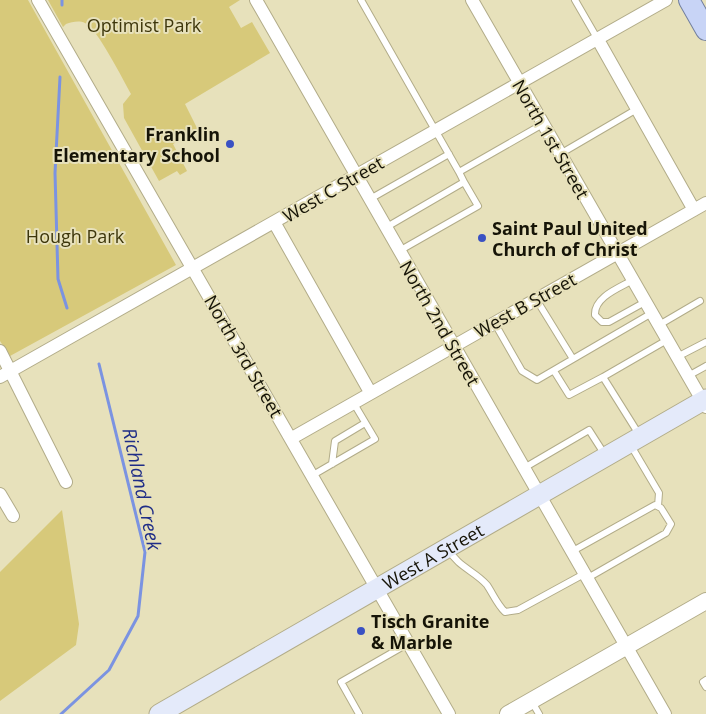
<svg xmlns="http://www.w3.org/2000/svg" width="706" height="714" font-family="'Open Sans',sans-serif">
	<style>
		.green { fill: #d7c97a }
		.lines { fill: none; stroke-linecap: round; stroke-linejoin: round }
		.stream { stroke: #7b93e1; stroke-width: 3 }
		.service-casing { stroke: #b2ac89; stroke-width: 8 }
		.minor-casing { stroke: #b2ac89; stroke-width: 14 }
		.tertiary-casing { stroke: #b2ac89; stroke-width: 18 }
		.secondary-casing { stroke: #b2ac89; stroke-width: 21 }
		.primary-casing { stroke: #727f9e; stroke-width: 22 }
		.service { stroke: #fff; stroke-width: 6 }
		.minor { stroke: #fff; stroke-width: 12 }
		.tertiary { stroke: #fff; stroke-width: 16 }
		.secondary { stroke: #e4eafa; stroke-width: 19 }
		.primary { stroke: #c8d4f6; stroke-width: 20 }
		.poi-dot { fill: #3a51c3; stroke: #e7e1bb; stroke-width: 2 }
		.labels { text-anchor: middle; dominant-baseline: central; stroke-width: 4; stroke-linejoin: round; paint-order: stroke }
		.park-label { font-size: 18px; fill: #3d360b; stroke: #e7e1bb }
		.poi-label { font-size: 18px; font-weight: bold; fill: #161407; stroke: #e7e1bb; text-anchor: start }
		.street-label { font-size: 18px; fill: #161407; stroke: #e7e1bb }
		.water-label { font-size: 19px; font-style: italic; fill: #1f2d87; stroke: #e7e1bb }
	</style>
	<rect width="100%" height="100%" fill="#e7e1bb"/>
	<!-- green -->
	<path class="green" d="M0,0H28L176,265L10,356L0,341Z
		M48,0H240L229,7L241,28L252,22L270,53L185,104L198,130L173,144L187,171L180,175L177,171L159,181L124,118L123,104L131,94C123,80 97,28 85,23C79,20 72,22 66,24L63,27Z
		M62,510L79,624L76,645L0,701V572Z"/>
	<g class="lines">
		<!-- stream -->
		<path class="stream" d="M62,0V5
			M60,77L55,173L58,279L67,308
			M61,714L109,670L138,616L145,552L99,364"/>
		<!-- service casing -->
		<g class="service-casing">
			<path id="service" d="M361,0L459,172L543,124
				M575,0L597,38
				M560,154L637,109
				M370,199L449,154
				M385,228L464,182L459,172
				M399,251L478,206L464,182
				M633,280C619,288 594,297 595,315L602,322H609L645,302
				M536,299L573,359L652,313
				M494,322L522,371L537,380L573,359
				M659,325L700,301
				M677,357L706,342
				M554,371L569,395L603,377L640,436
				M688,376L706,366
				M603,377L667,340
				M630,444L659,493L658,506
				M332,464L335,441L365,423
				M524,468L589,430L605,455
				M313,475L375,439L353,402
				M449,550C458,567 475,571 487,585C493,594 497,604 505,612L518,610L584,574
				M571,552L655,505L661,508L671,524L666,533L586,579
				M706,680L703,682L706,687
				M532,702L539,714
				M359,714L341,682L409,643"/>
		</g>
		<!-- minor casing -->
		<g class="minor-casing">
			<path id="minor" d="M38,0L449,714
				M256,0L665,714
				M472,0L706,407
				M597,38L694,210
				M274,222L370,392
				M0,351L66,482
				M0,377L666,0
				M292,438L706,203
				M0,494L13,516"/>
		</g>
		<!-- tertiary casing -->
		<g class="tertiary-casing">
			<path id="tertiary" d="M508,714L706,601"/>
		</g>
		<!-- secondary casing -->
		<g class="secondary-casing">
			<g id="secondary">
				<path id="s1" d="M159,714L706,399"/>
			</g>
		</g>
		<!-- primary casing -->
		<g class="primary-casing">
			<path id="primary" d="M689,0L706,30"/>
		</g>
		<!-- service -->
		<use href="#service" class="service"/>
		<!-- minor -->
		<use href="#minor" class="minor"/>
		<!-- tertiary -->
		<use href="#tertiary" class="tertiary"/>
		<!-- secondary -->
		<use href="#secondary" class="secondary"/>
		<!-- primary -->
		<use href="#primary" class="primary"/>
	</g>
	<!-- markers -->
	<g class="poi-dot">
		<circle cx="230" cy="144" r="5"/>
		<circle cx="482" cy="238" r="5"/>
		<circle cx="361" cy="631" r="5"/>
	</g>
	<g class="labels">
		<!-- park labels -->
		<g class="park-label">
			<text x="144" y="25">Optimist Park</text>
			<text x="75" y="236">Hough Park</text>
		</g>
		<!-- poi labels -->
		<g class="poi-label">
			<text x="220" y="134" text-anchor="end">Franklin<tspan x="220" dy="21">Elementary School</tspan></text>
			<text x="492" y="228">Saint Paul United<tspan x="492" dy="21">Church of Christ</tspan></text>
			<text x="371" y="621">Tisch Granite<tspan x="371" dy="21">&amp; Marble</tspan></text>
		</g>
		<!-- street labels -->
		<g class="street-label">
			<text transform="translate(551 139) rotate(60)">North 1st Street</text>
			<text transform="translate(333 189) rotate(-30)">West C Street</text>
			<text transform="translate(525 305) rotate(-29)">West B Street</text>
			<text transform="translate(440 323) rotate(60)">North 2nd Street</text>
			<text transform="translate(244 356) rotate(60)">North 3rd Street</text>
			<text stroke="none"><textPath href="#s1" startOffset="316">West A Street</textPath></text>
		</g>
		<!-- water labels -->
		<g class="water-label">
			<text transform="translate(142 489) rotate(78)">Richland Creek</text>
		</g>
	</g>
</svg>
